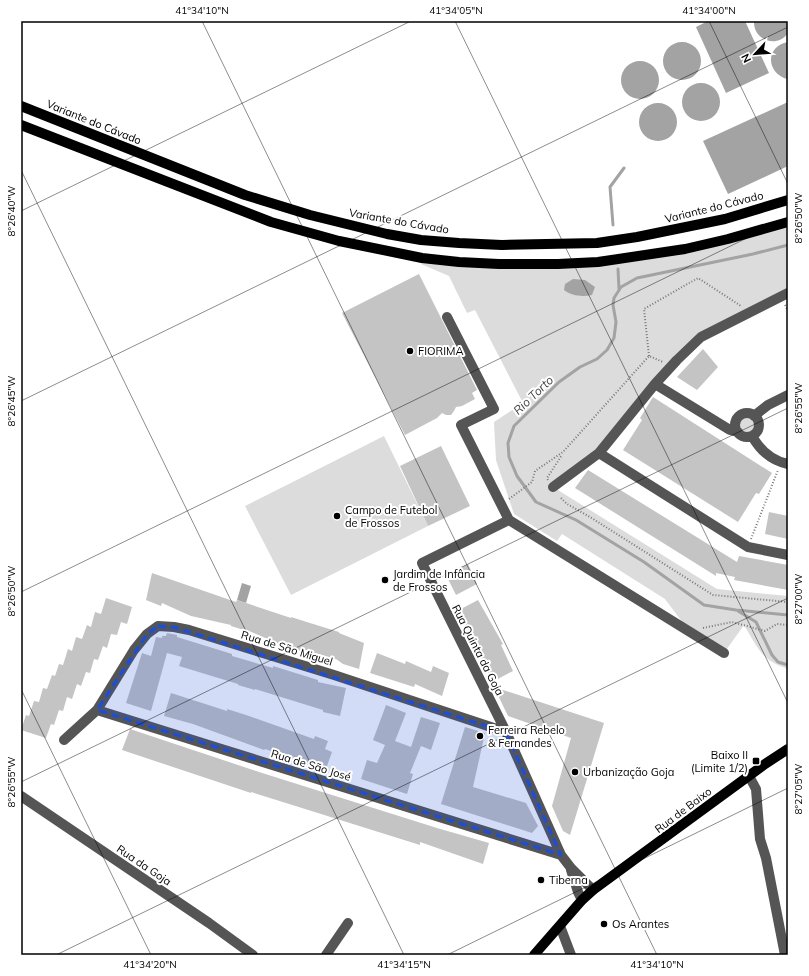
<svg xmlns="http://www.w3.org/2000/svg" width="809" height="976" font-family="Mulish,sans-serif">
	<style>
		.green { fill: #dcdcdc }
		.water { fill: #a3a3a3 }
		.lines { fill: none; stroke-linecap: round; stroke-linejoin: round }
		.stream { stroke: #a3a3a3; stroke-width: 3 }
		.building { fill: #c4c4c4 }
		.path { stroke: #777; stroke-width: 2; stroke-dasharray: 1 2; stroke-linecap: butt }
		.minor { stroke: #555; stroke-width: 10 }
		.major { stroke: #000; stroke-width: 10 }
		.marked { fill: #1d4ed8; fill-opacity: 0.2; stroke: #1d4ed8; stroke-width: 3; stroke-dasharray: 8 5; stroke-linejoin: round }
		.ticks { fill: none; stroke: #000; stroke-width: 1; stroke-opacity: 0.45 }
		.poi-dot { fill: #000; stroke: #fff; stroke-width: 1.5 }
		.labels { text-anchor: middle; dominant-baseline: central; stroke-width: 4; stroke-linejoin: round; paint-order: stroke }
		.street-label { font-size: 11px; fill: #000; stroke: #fff }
		.poi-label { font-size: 11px; fill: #000; stroke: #fff; text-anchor: start }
		.water-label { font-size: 12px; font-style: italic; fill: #444; stroke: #fff }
		.neatline { fill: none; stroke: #000; stroke-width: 1.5 }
		.ticks-label { font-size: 10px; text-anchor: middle; fill: #000 }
	</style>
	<rect width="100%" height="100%" fill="#fff"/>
	<!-- green -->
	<path class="green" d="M788,222V293L701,337L599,453L553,487L717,589L788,596V669C761,660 758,648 744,625L724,653L689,631L665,599L562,534L557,541L514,514L496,460L494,422L523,403L475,310L467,313L449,276L421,264L422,258L459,262L633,257Z
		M739 425a8 8 0 1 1 16 0a8 8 0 1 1-16 0Z
		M384,436L428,526L291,595L245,506Z"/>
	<!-- water -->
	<path class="water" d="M708,21H745L769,73L726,93L696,27Z
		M754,21H788V33C777,49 753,40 754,21Z
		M788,42V79H787C766,73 765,46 788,42Z
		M663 61a19 19 0 1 1 38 0a19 19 0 1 1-38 0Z
		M621 80a19 19 0 1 1 38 0a19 19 0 1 1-38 0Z
		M682 102a19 19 0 1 1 38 0a19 19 0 1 1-38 0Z
		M788,102V166L728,194L703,141Z
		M639 122a19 19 0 1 1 38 0a19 19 0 1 1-38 0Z
		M573,279L585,280L595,287L592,295C582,297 572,296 564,290L565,284Z
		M242,583L251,586L246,603L237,600Z"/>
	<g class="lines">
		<!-- stream -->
		<path class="stream" d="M613,225L610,187L624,168
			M788,245L753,254L637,278L621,287L614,298L613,305L616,322L614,338L607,350L597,359L580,367L559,382L514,426L508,443L509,457L517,476L536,502L576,520L644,562L704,605L736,610L788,615
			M618,269L619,289
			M738,611L756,622L772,655L778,662L788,665"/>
	</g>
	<!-- building -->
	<path class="building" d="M419,274L477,390L472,393L475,399L462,406L456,407L454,411L451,415H446L442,413L437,418L405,435L342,313Z
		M703,349L718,367L697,390L677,377Z
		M653,397L772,473L759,494L756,493L738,522L623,450L642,420L640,418Z
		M441,446L470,506L428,526L400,466Z
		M588,470L737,562L739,556L788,565V590L734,580L735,577L716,573V576L575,488Z
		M769,512L788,516V539L765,534Z
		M468,564L477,584L456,595L446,575Z
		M152,573L236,602L237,600L291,618V617L310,623L339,632V633L364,643L359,669L343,664L336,659L301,649V651L272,641L247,630V631L231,626V625L191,616L162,603L161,606L146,600Z
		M106,598L132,607L127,624L121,622L117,635L111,634L107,648L103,646L98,660L94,659L90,673L86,672L81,686L77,684L72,699L67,697L63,711L59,710L54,725L51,724L46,738L21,730L26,715L29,716L34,701L39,702L43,688L47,689L52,675L55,676L59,664L63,665L68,649L72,651L76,637L82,639L87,625L91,627L95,612L101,614Z
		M478,600L503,644L501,645L513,671L492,682L459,610Z
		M167,633L177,635V637L232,654V656L273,668V666L318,680V682L346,688L340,716L323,712V710L255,689V690L238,685V684L179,666L182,657L167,653L151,711L126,703L142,653L151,656L156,637L162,638V636H166Z
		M377,653L405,664L406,661L431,672L433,666L449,673L442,696L415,684L414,687L370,673Z
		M494,687L604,723L570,835L563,831L552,806L571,738L508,716Z
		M171,693L227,711V709L246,715L314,739L315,736L328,741L325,749L332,752L326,769L293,757V758L265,749L264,750L193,724L164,716Z
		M386,705L406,713L395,741L411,747L421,717L440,723L431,750L421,746L410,773L413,774L407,794L361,779L367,760L377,763L385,745L373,740Z
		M465,727L485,733L473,787L526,803L538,826L532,833L441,804Z
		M130,729L259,772L437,828L489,843L483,864L420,842V845L251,792V793L122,750Z"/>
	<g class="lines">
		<!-- path -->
		<path class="path" d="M785,305L788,311
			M649,356L644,309L698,278L741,306
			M548,480L547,478L562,455
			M561,498L567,504L590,517L713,595L788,602
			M509,499L532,482L535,471L563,452L649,356L663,362
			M751,539L778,470
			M703,628L732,622L765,631L777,624L788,625"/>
		<!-- minor -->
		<path class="minor" d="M447,317L494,409L461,425L509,520
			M655,384L730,430L738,432
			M735 425a12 12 0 1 1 24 0a12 12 0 1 1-24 0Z
			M754,416L768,405L788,395
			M752,436C760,450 772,461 788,464
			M599,453L748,547L788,555
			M553,487L599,453L655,384L677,360L701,337L788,293
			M97,710L215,747L561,855
			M64,740L97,710L134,650L147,634L158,626L174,627L189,630L334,675L506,732
			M749,776L756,789L760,839L766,858L785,955
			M21,796L209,923L253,955
			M571,870L578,892L582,900
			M593,890L571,868L561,855L506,732L422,563L509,520L724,653
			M560,926L571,955
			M326,955L348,923"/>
		<!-- major -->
		<path class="major" d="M21,106L245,195L310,215L387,234L421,240L459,243L502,245L597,243L637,237L725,219L788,200
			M21,125L271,222L339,241L422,258L459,262L499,264H558L598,262L685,249L728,239L788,222
			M534,955L582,900L593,890L765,764L788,749"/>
	</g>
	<!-- marked area -->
	<path class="marked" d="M158,626L174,627L506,732L561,855L97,710L147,634Z"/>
	<!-- ticks -->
	<path class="ticks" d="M202,21L657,955M455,21L788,703M709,21L788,184M21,170L404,955M21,211L411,21M21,401L788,27M21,592L788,218M21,689L151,955M21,782L788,408M56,955L788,598M447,955L788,788"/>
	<!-- markers -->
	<g class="poi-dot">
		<circle cx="410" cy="351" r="4"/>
		<circle cx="337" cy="516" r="4"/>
		<circle cx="385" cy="580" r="4"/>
		<circle cx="480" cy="736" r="4"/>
		<rect x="752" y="757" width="8" height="8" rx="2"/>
		<circle cx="575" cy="772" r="4"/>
		<circle cx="541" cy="880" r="4"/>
		<circle cx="604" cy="924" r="4"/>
	</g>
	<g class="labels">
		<!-- street labels -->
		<g class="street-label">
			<text transform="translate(94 122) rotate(22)">Variante do Cávado</text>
			<text transform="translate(714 207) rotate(-14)">Variante do Cávado</text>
			<text transform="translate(399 221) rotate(10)">Variante do Cávado</text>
			<text transform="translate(287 648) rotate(17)">Rua de São Miguel</text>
			<text transform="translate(478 650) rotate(63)">Rua Quinta da Goja</text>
			<text transform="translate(311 765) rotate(17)">Rua de São José</text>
			<text transform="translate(683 810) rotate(-37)">Rua de Baixo</text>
			<text transform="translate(144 865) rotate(34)">Rua da Goja</text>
		</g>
		<!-- poi labels -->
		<g class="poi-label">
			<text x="418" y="351">FIORIMA</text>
			<text x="345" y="510">Campo de Futebol<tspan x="345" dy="13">de Frossos</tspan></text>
			<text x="393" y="574">Jardim de Infância<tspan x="393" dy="13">de Frossos</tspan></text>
			<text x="488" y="730">Ferreira Rebelo<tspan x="488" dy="13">&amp; Fernandes</tspan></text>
			<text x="748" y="755" text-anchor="end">Baixo II<tspan x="748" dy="13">(Limite 1/2)</tspan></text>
			<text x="583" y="772">Urbanização Goja</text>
			<text x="549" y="880">Tiberna</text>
			<text x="612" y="924">Os Arantes</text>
		</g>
		<!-- water labels -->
		<g class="water-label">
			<text transform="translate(533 395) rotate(-44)">Rio Torto</text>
		</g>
	</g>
	<!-- border -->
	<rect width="809" height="976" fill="none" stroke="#ffffff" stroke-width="44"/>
	<!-- north arrow -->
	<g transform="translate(755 54) rotate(244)" stroke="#ffffff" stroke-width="3" paint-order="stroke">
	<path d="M0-3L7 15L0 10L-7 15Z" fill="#000000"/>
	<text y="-6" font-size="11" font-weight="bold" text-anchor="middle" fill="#000000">N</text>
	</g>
	<rect x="22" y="22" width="765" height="932" class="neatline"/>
	<g class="ticks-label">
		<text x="202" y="14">41°34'10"N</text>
		<text x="456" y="14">41°34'05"N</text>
		<text x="709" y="14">41°34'00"N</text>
		<text transform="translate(11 211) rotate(-90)" y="4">8°26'40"W</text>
		<text transform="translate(798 218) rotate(-90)" y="4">8°26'50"W</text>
		<text transform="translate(11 401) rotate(-90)" y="4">8°26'45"W</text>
		<text transform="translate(798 408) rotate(-90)" y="4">8°26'55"W</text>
		<text transform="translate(11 591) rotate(-90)" y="4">8°26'50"W</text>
		<text transform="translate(798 599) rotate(-90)" y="4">8°27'00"W</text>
		<text transform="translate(11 782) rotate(-90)" y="4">8°26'55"W</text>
		<text transform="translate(798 789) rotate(-90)" y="4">8°27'05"W</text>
		<text x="150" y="968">41°34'20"N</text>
		<text x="404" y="968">41°34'15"N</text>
		<text x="657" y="968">41°34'10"N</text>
	</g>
</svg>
